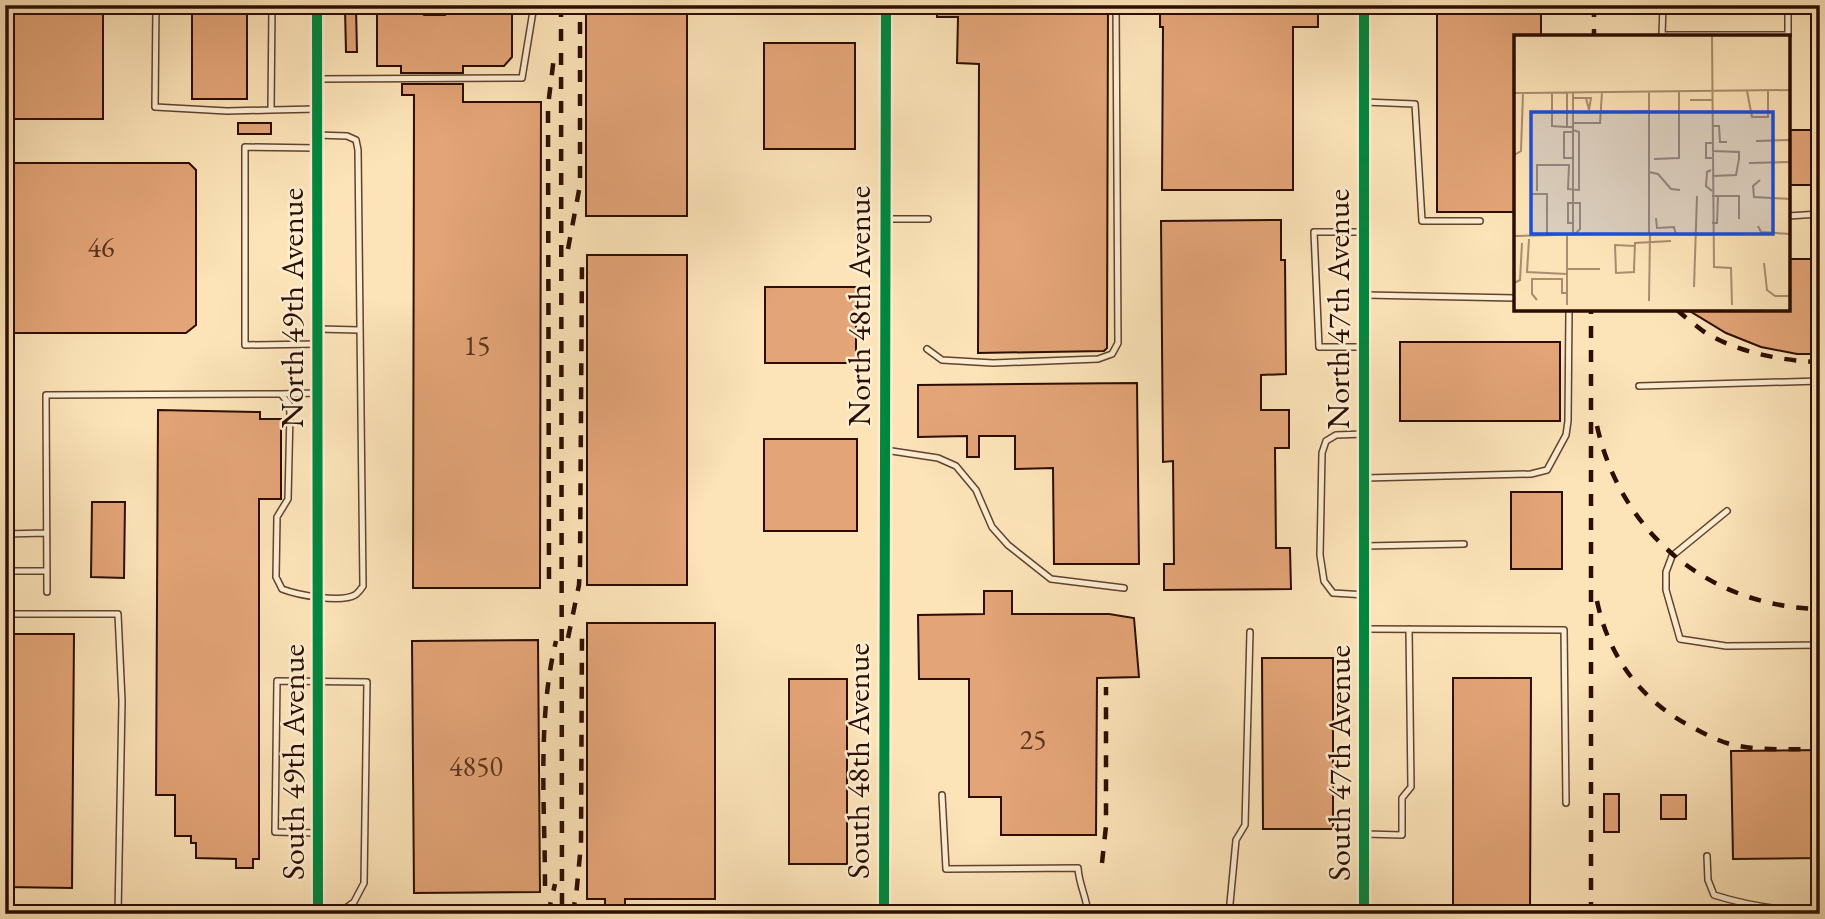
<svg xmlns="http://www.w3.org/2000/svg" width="1825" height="919" font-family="'EB Garamond',serif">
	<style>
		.building { fill: #e3a477; stroke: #2c0d00; stroke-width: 2 }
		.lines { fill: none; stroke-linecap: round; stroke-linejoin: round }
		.service-casing { stroke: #60422e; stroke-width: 8 }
		.minor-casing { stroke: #60422e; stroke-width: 13 }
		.service { stroke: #fdedd1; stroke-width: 5 }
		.minor { stroke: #fdedd1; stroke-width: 10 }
		.rail { stroke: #2c0d00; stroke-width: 4.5; stroke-dasharray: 12 12; stroke-linecap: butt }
		.cycleway-casing { stroke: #fdedd1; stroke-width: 15 }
		.cycleway { stroke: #00873e; stroke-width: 10 }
		.labels { text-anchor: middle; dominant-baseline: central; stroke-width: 5; stroke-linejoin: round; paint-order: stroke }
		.number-label { font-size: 28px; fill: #5a331e }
		.street-label { font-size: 32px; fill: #2c0d00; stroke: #fdedd1 }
		.inset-road { fill: none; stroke: #a98d6e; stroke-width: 2 }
		.view { fill: #1d4ed8; fill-opacity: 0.15; stroke: #1d4ed8; stroke-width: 3.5 }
		.inset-edge { fill: none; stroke: #2c0d00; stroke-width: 3.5 }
	</style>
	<rect width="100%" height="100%" fill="#fce3b8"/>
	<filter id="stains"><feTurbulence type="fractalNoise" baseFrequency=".00286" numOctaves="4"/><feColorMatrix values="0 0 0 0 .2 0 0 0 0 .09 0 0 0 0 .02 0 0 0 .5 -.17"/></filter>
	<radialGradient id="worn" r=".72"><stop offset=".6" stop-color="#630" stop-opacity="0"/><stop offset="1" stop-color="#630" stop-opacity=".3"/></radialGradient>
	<!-- building -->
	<path class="building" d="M5,5H103V119H5Z
		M192,5H247V99H192Z
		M512,5V57L504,66H463V73H401V66H377V6H414L424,15H445L453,6Z
		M586,5H687V216H586Z
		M937,5H1108L1107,348L1104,351L978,353L979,64L957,63L958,17H937Z
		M1160,5H1318V27H1293V190H1162L1163,27H1160Z
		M1437,5H1541V37H1515V212H1437Z
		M356,8L357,52H346L345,9Z
		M764,43H855V149H764Z
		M402,84H463V102H541L540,588H413L414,95H402Z
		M238,123H271V134H238Z
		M1788,130H1820V185H1788Z
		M5,163H189L196,170V325L186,333H5Z
		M1281,220V260H1285L1286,374L1261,375V410H1289V448H1275L1276,548H1290L1291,589L1164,590V564H1174L1173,461L1163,462L1161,221Z
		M587,255H687V585H587Z
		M1788,259H1820V354H1797L1761,347L1726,333L1688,310H1788Z
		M765,287H856V363H765Z
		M1400,342H1560V421H1400Z
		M1137,383L1139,564H1054L1053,468L1015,469V436H979V457H967V436L918,437V385Z
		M158,410L260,412V419H281V499H259V859H253V868H236V859L196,858V843H191V836H175V795H156Z
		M764,439H857V531H764Z
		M1511,492H1562V569H1511Z
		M92,502H125L124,578L91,577Z
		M984,591H1012V614H1109L1134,618L1139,677L1097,678L1096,835H1001V797H969V679H919L918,615L984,614Z
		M587,623H715V899H625V908H605V899H587Z
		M5,634H74L72,888L5,887Z
		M538,640L540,892L414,893L412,641Z
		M1262,658H1333V829H1263Z
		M1453,678H1531L1530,914H1453Z
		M789,679H847V864H789Z
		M1820,750V858L1733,859L1731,751Z
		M1604,794H1619V832H1604Z
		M1661,795H1686V819H1661Z"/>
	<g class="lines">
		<!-- service casing -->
		<g class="service-casing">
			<path id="service" d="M156,5L155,107L227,111L271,110
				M272,5L271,110L317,109
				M1663,5L1662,35H1788V5
				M317,79L522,78L534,5
				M1364,102L1415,104L1422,221H1480
				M317,148L245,147V345L318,344
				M1788,216L1820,214
				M886,219H928
				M1365,295L1515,298
				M318,329L359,330
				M1364,347H1319L1314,232H1364
				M927,349L942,360L993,363L1098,359L1112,354L1118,343L1116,5
				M1639,386L1820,381
				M281,394L317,393
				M1364,434L1336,435L1326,441L1322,453L1320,555L1324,581L1333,593L1366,595
				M885,450L938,458L956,466L976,490L992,527L1008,545L1051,579L1124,588
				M1365,478L1531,474L1547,470L1566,435L1568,421L1569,310
				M1727,511L1672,556L1666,572V590L1680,639L1726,646L1820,645
				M5,534L46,533
				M1365,546L1464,544
				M5,571H47
				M47,592L46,395L281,394L289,404L290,413L288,499L277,517L276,577L282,589C297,595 341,603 355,595C358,593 361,589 363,586L358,150L356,140L347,136L317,135
				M5,614H118L122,701L118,914
				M1366,629L1564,630L1566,803
				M942,795L946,869L1078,868C1079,885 1087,898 1088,914
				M319,833L275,832L277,681L367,682L364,883L354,902L338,914
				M1365,834L1402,835V798L1411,787L1409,629
				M1707,856L1708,880L1714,895C1749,906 1783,911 1820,912
				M1229,914L1236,840L1245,825L1250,632"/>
		</g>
		<!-- minor casing -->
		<g class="minor-casing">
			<path id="minor" d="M317,5L318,914
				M1364,5V914
				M884,914L886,5"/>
		</g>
		<!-- service -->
		<use href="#service" class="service"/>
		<!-- minor -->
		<use href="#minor" class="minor"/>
		<!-- rail -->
		<path class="rail" d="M561,5L562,914
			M1594,5V37
			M568,249L580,185V5
			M1677,310C1685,317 1694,324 1703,331C1735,352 1782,361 1820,362
			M1597,426C1621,534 1710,607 1820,609
			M549,579L548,106L554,57
			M1597,601C1609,658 1642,702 1694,728C1707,735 1720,742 1734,745C1762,751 1791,749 1820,749
			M568,638L579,585L580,565L582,258
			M1102,863L1106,826V687
			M545,886C545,806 537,719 556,641
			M548,914L555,884
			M572,914L576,897L581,844L582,630
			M1591,914V310"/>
		<!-- cycleway casing -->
		<g class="cycleway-casing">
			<path id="cycleway" d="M317,5L318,914
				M1364,5V914
				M884,914L886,5"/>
		</g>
		<!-- cycleway -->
		<use href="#cycleway" class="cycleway"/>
	</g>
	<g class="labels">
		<!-- number labels -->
		<g class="number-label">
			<text x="101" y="247">46</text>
			<text x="477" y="345">15</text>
			<text x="1033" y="739">25</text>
			<text x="476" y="766">4850</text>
		</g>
		<!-- street labels -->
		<g class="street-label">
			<text transform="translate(859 306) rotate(-90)">North 48th Avenue</text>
			<text transform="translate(292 308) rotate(-90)">North 49th Avenue</text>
			<text transform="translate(1338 309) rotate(-90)">North 47th Avenue</text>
			<text transform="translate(858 761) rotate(-90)">South 48th Avenue</text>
			<text transform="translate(293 762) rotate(-90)">South 49th Avenue</text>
			<text transform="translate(1339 763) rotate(-90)">South 47th Avenue</text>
		</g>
	</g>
	<!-- overview -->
	<g transform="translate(1514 35)">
		<rect width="276" height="276" fill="#fce3b8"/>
		<path class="inset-road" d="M198,1L200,232L217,233L218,270M233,56L238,82H254V55M38,57V91L53,92M59,57V200M0,58L277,55M53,58V92H59M59,63H77L75,75L72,63M176,65H198M114,77L135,76M60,88H86L88,57M198,91H205L206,107H213M59,97H50V123H59M242,106L277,105M198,108H192V123H198M198,116L225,117V124L222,140L198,141M0,120L7,116L9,58M140,124L165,123V57M235,128L277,127M197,135L193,137L192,151L198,156M135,137L144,139L157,154L166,155M246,145L239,151L240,162L277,164M23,156V130H55L54,154L65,155V97L59,95M16,159H33V201M198,161H225V184M142,183L143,193L160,192L162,200M60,188H54V168H66V194L61,199M198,188H203L204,161M244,191L247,197L277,199M135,199V56M137,199L198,200M0,201L88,199M15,204L13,237L53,239M121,211L101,210L102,238L120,237V234L121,208L157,206M250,228L253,255L261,261H277M53,234H86M0,248L6,245L8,208M180,252L183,161M23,265L18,259V244H48V258H53M135,266L136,199M53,270V201"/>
		<path class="view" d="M17,77H259V199H17Z"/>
		<rect width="276" height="276" class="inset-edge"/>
	</g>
	<!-- margin -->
	<rect width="1825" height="919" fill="none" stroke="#fce3b8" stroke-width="28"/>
	<rect x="7" y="7" width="1811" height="905" fill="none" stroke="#2c0d00" stroke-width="3.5"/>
	<rect x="14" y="14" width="1797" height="891" fill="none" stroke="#2c0d00" stroke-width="2"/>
	<rect width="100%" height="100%" filter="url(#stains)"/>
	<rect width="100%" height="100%" fill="url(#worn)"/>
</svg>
